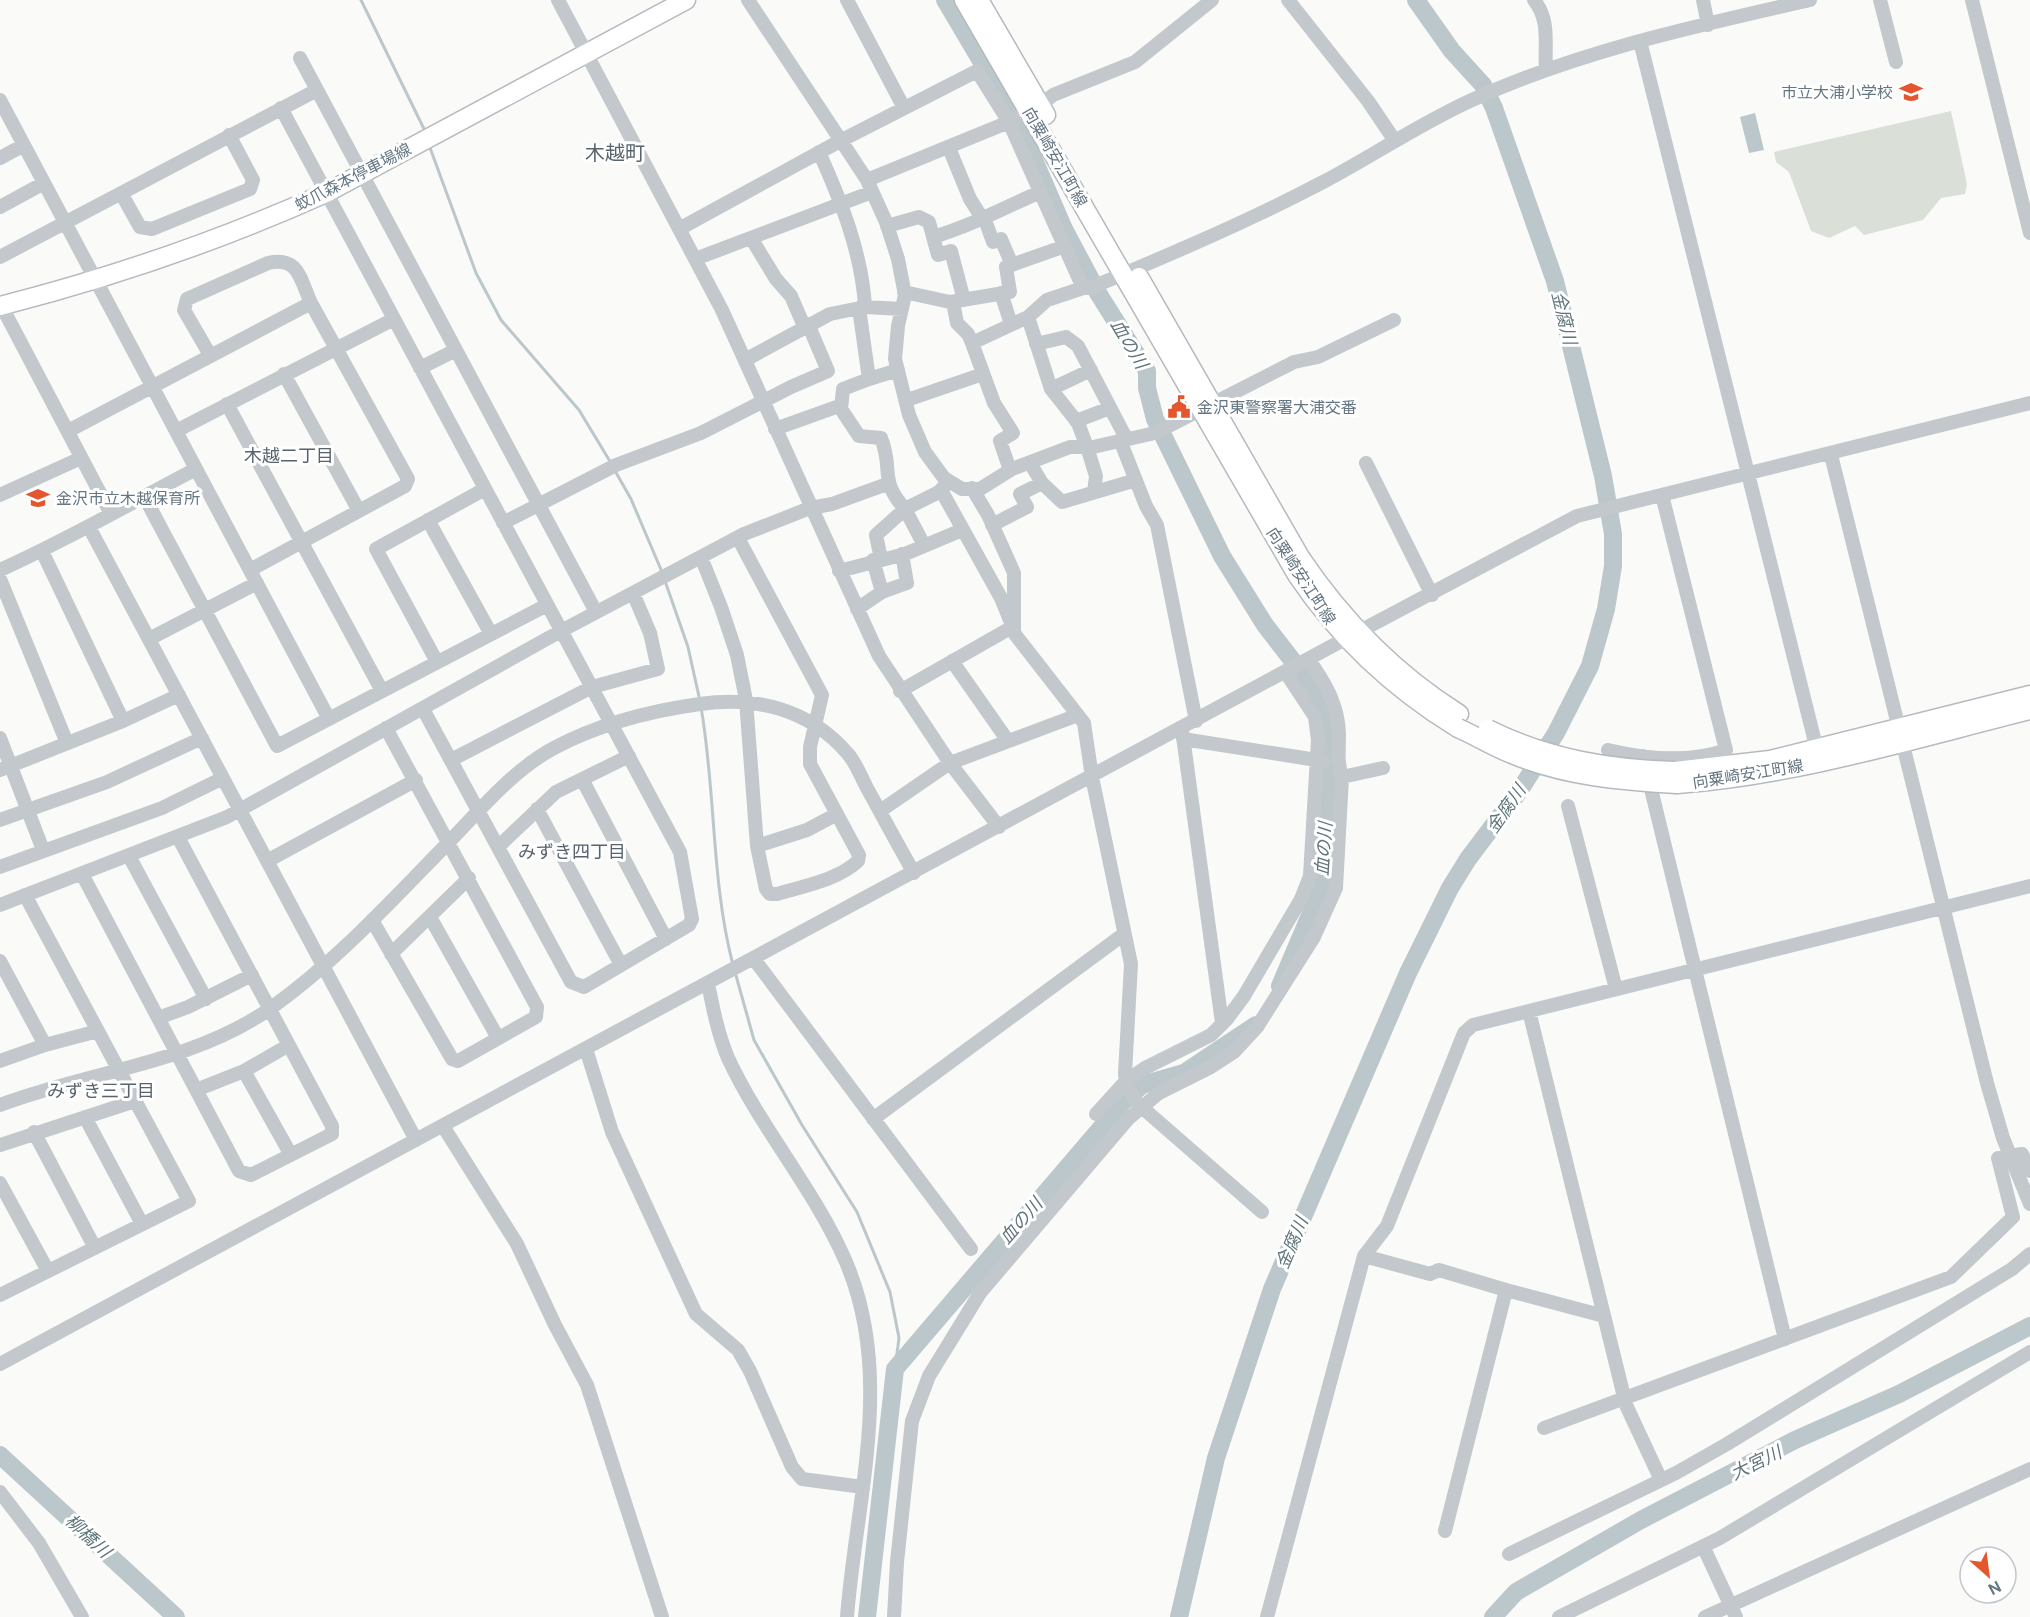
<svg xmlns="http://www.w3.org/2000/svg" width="2030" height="1617" font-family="'DM Sans','Noto Sans JP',sans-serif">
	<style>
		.green { fill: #dadfd7 }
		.water { fill: #bbc7cb }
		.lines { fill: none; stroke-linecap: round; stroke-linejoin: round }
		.stream { stroke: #bbc7cb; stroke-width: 3 }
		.river { stroke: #bbc7cb; stroke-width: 18 }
		.major-casing { stroke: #b5babe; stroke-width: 21 }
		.minor { stroke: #c3c8cc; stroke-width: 14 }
		.major { stroke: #fff; stroke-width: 18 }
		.major-bridge-casing { stroke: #b5babe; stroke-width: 21; stroke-linecap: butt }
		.major-bridge { stroke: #fff; stroke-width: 18 }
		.labels { text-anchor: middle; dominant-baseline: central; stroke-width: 6; stroke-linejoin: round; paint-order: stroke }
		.poi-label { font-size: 16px; fill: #657683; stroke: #fff; text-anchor: start }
		.street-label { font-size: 16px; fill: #657683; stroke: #fff }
		.water-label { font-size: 18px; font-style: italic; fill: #60757c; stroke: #fff }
		.neighbourhood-label { font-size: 18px; fill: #57646e; stroke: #fff }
		.quarter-label { font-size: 20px; fill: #57646e; stroke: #fff }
	</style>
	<rect width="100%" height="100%" fill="#fafaf8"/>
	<!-- green -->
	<path class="green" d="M1951,111L1967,184L1965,194L1941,198L1923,220L1864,235L1855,226L1829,238L1811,231L1789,172L1776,162L1774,152Z"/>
	<!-- water -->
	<path class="water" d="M1755,113L1764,150L1749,153L1740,117Z"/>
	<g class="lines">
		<!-- stream -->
		<path class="stream" d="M361,0L426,133
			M429,145L476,273L501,320L579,410L611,463
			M614,469L631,499L662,572
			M665,581L688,647L700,701
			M701,707C716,793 711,881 733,965
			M735,972L754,1040L802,1125L857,1212L890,1292L899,1338L895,1369"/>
		<!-- river -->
		<path class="river" d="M945,0L1019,125L1064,229L1098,293L1147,371V388L1155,419L1222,556L1265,625L1306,678L1325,712L1329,730L1327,849L1322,887L1280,986
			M0,1455L176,1617
			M867,1617L895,1369L1124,1101L1142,1085L1184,1073L1256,1025
			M1179,1617L1216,1458L1272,1289L1408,973L1450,888L1468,859L1520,790L1556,733L1590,666L1606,609L1613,566V534L1603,476L1555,281L1494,108L1483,85L1452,51L1416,0
			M1493,1617L1516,1592L1641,1520L1795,1440L1899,1394L2030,1326"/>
		<!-- major casing -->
		<g class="major-casing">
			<path id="major" d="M964,0L1297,575C1340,639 1392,688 1458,728
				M979,0L1046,115
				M1139,277L1300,557C1343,621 1394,673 1459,714
				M0,306C114,277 219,241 326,193L686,0
				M1675,771L1770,760L2030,695
				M1677,784C1797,775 1913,739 2030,710"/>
		</g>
		<!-- minor -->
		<path class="minor" d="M558,0L722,310L879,656L950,763L999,827
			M748,0L867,180L886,222L898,259L905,295L898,326L895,359L909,415L925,452L944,478L962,489H980L1012,469L1070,447H1093L1155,433L1294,362L1318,357L1394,320
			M847,0L904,108
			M1288,0L1368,101L1395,141
			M1534,0C1551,21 1544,45 1546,70
			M1703,0L1708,25
			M1880,0L1896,62
			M1972,0L2030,233
			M1640,41L1817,750
			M300,58L596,612
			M0,100L329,719
			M281,108L680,852L692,919L689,925L584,987L571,982L423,709
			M949,148L970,199L982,218
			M819,152C841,201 862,253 865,307
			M0,158L24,145
			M867,180L1009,122L1040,106L1053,95L1135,62L1212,0
			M121,193L140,227L152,229L250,189L253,180L229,135
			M0,207L44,183
			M984,217L993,242L1001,239L1012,265
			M887,226L919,217L929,222L938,255L951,251L964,300
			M679,229L840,141L977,71L1009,122L1083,288H1090C1169,255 1249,221 1325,181C1374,155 1421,123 1472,100C1579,51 1696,26 1810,0
			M933,237C970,226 1004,208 1040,192
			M751,238L776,279L791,296L804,326
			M0,257L317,90
			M695,259L872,192
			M1083,288L1047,300L1028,317L1051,389L1078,423L1087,447L1096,476L1094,492
			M904,292L950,302L1010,292L1006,267L1065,246
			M1001,293L1011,324
			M953,302L957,323L968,334L972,343
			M1,305L110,512
			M859,308L869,379L898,370
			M1036,344L1066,337L1078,346L1126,438
			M210,355L184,310L187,299L268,263C299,256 300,279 311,303
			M745,360L830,314L865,307L902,309
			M420,368L456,350
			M284,374L359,511
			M1051,389L1091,370
			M907,400L983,374
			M227,404L382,691
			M841,409L843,389L869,379
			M1076,421L1110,408
			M775,429L839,406L859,436L881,438C894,470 878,479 905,509L939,492L949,481
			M68,431L311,303L408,479L405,486L250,570
			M176,431L394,319
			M1120,440L1146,506L1157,525L1196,721
			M1831,455L1987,1083L2003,1138L2030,1204
			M1030,463L1042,483L1062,502L1136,480
			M1366,463L1432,595
			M1010,470L1000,441L1013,433L994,403L972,343L1028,317
			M972,488L988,515L1014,573V633L1084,723L1092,777L1131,964L1125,1074L1127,1086L1137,1103L1262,1212
			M941,490L1001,598L1012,625
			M0,495L81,458
			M144,496L277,746L547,605
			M428,520L491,634
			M503,523L616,465L701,433L791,387L828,371L808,324
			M992,525L1027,507L1020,494L1042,483
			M89,527L416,1140
			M42,551L123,721
			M701,557L721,607L737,655L746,700L757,846L766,889L770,894H777C803,886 838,880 858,861L859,855L810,764V747L822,695L738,538
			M881,559L876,535L905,509L924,545
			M873,560L882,592
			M0,570C67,540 131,503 196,469
			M839,571L905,554L962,530
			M0,579L67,743
			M857,609L882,592L907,583L902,554
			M149,639L257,583
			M952,661L1008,741
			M437,662L376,549L485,489
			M900,691L1014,626
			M1182,729L1222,1023
			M0,738L43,850
			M1183,739L1323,761
			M1608,750C1646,759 1689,763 1726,750L1662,495
			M1643,756L1785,1339
			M451,760L592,687L658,669L650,633L633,593
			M0,770L123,721L179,695
			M1342,777L1383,768
			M582,779L666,939
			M1568,806L1616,989
			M537,809L621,965
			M880,811L950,763L1078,715
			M0,820L107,782L202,738
			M499,846L556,792L629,756
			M757,846L807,830L837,814
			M129,856L206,999
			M267,861L416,780
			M0,867L162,808L223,778
			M82,874L239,1171L251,1175L332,1134V1126L178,837
			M0,905L227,817L561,631L744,534L810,508L832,504L887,484
			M430,917L498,1038
			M372,920L452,1059L458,1061L536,1017L537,1007L386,728
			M391,954L469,878
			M754,959L971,1249
			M0,961L45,1045
			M708,983C713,1009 718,1034 728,1058C761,1129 815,1190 846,1262C895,1377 856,1499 847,1617
			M1529,1011L1626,1405L1661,1480
			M158,1018L188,1007L252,975
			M586,1049L612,1132L696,1314L738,1350L750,1371L792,1467L802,1479L863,1487
			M0,1061L45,1045L98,1031
			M244,1071L291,1155
			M196,1090L244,1071L289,1045
			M0,1105C89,1071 191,1064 271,1008C337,961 392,900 449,842C481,809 513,770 554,748C599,724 649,711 700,704C755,696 810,709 848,754C856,763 861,777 867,788C883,817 898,845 914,873
			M1096,1114L1126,1081L1145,1068L1211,1035L1227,1019L1244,996L1301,899L1310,876L1318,740L1315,717L1286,673
			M85,1117L142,1224
			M873,1119L1124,934
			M443,1126L517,1244L555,1325L587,1385L662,1617
			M34,1132L95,1248
			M0,1145L135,1101
			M0,1183L48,1271
			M1364,1256L1430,1274L1439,1270L1506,1290
			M0,1295L189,1201L25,895
			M0,1364L1345,639L1577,516L2030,403
			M1544,1428L1951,1277L2013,1217L1998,1158L2022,1154L2030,1171
			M0,1492L39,1543L82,1617
			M1445,1531L1506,1290L1604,1316
			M1703,1546L1736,1617
			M1509,1554L1676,1473L1727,1444L2012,1269L2030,1254
			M894,1617L897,1562L912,1421L929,1376L980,1293L1128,1119L1159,1093L1211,1067L1234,1052L1257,1027L1314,937L1336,888L1342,777C1337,761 1339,750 1339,734C1338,705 1326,684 1309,660
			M1267,1617L1364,1256L1387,1226L1464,1033L1473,1025L2030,886
			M1559,1617L1720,1538L2030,1352
			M1705,1617L2030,1469"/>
		<!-- major -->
		<use href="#major" class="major"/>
		<!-- major-bridge casing -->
		<g class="major-bridge-casing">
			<path id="major-bridge" d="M1458,728C1476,736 1494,747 1512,754C1564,776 1621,781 1677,784
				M1488,729C1547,759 1610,769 1675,771"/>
		</g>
		<!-- major-bridge -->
		<use href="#major-bridge" class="major-bridge"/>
	</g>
	<!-- icons -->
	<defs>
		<g id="school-bare" transform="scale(1.8)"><path d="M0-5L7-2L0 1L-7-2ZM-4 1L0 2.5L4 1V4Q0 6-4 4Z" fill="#e4572e" stroke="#fff" stroke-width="2.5" paint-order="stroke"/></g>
		<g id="civic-bare" transform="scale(1.8)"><path d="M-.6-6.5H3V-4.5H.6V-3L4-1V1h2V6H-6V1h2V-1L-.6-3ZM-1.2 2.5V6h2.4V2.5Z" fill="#e4572e" stroke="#fff" stroke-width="2.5" paint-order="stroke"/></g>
	</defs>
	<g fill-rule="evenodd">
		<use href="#school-bare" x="1911" y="92"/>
		<use href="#civic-bare" x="1179" y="407"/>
		<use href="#school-bare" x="38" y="498"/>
	</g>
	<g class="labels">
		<!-- poi labels -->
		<g class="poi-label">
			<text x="1893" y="92" text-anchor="end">市立大浦小学校</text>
			<text x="1197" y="407">金沢東警察署大浦交番</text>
			<text x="56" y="498">金沢市立木越保育所</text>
		</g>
		<!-- street labels -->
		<g class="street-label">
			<text transform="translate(1055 157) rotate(60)">向粟崎安江町線</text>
			<text transform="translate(353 177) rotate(-27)">蚊爪森本停車場線</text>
			<text transform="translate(1301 576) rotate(57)">向粟崎安江町線</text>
			<text transform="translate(1748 774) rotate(-9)">向粟崎安江町線</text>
		</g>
		<!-- water labels -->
		<g class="water-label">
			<text transform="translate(1564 318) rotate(76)">金腐川</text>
			<text transform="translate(1129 344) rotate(59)">血の川</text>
			<text transform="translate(1506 809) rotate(-55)">金腐川</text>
			<text transform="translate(1324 849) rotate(-86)">血の川</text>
			<text transform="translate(1021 1221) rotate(-49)">血の川</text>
			<text transform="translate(1292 1243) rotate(-67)">金腐川</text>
			<text transform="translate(1756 1463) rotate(-26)">大宮川</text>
			<text transform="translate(88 1536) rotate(43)">柳橋川</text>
		</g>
		<!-- neighbourhood labels -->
		<g class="neighbourhood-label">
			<text x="289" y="456">木越二丁目</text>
			<text x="572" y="852">みずき四丁目</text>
			<text x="101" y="1091">みずき三丁目</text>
		</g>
		<!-- quarter labels -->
		<g class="quarter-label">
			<text x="615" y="153">木越町</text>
		</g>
	</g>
	<!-- north arrow -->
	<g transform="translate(1988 1575) rotate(152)"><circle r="28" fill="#ffffff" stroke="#c1c8cd" stroke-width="1.5"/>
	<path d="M0-4.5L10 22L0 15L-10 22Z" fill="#e4572e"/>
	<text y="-9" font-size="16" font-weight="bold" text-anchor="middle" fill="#657683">N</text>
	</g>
</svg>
